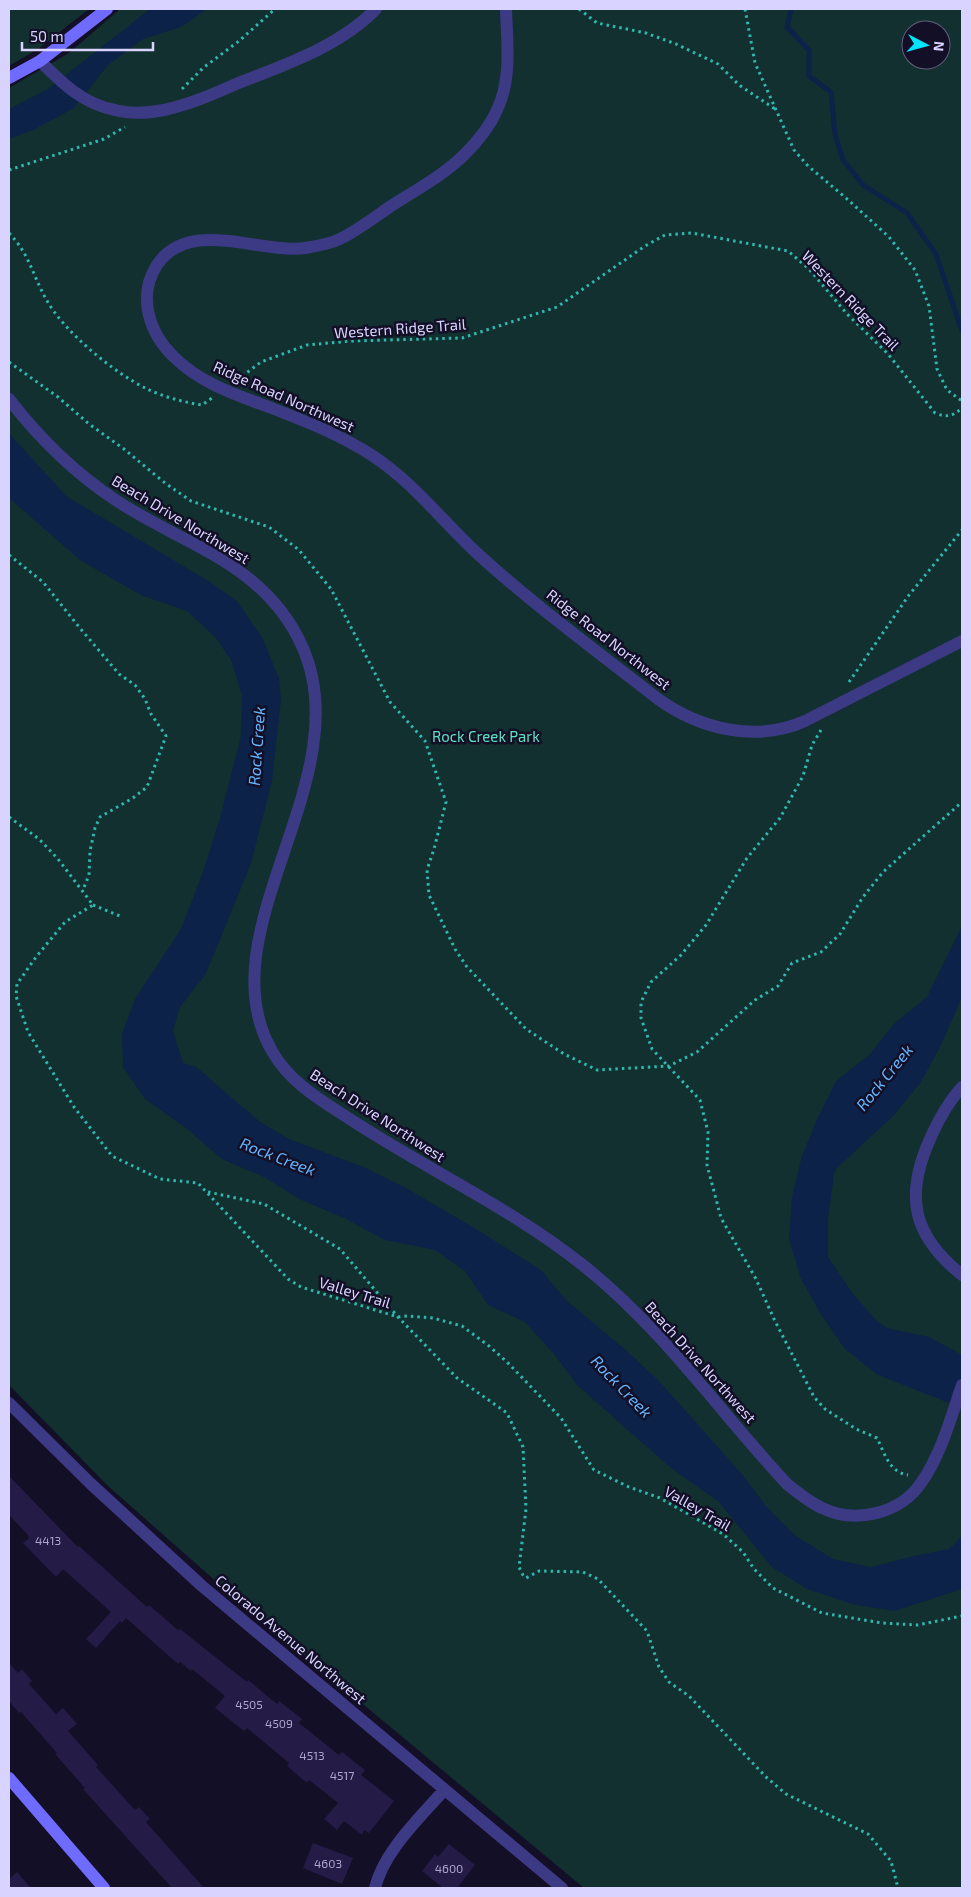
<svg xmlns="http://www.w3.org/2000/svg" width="971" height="1897" font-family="'Exo 2',sans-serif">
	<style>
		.green { fill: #12302f; fill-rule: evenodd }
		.water { fill: #0c2248 }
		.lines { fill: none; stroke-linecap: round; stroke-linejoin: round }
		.stream { stroke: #0c2248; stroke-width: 5 }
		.building { fill: #241b47 }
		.path { stroke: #2fb8b0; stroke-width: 3; stroke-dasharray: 2.5 4; stroke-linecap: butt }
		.street { stroke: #3d3a85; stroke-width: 12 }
		.secondary { stroke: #6f6bff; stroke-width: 12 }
		.labels { text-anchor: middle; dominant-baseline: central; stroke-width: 5; stroke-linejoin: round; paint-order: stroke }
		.number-label { font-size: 12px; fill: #aca6d1 }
		.street-label { font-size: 15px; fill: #d9d4ff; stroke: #130f26 }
		.park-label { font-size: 15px; fill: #5fe0c0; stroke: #130f26 }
		.water-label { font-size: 16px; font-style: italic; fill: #62b6ff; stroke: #130f26 }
	</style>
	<rect width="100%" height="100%" fill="#130f26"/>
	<!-- green -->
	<path class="green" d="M9,9H89L38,49L9,66Z
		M120,9H962V1888H584L227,1591L108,1486L9,1385V88L69,53ZM911,30H941V60H911Z"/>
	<!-- water -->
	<path class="water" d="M150,9H207L181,27L143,39L108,65L74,108L35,129L9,139V109L48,89Z
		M9,433L66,496L205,579L237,601L263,639L279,679L281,700L272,781L251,863L221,937L205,975L180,1007L173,1030L183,1063L196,1067L260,1122L289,1139L366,1168L406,1188L476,1229L541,1270L566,1300L628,1352L658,1380L741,1473L766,1506L796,1536L833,1559L871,1567L914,1556L949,1549L962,1536V1589L895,1611L856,1605L807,1589L772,1567L718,1501L672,1469L577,1385L554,1354L525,1322L488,1305L465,1271L435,1250L385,1240L344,1218L299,1199L266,1178L222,1159L186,1128L145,1099L123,1067L122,1034L135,999L181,929L203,872L220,818L241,736L242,695L231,660L216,638L187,611L141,595L80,560L9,498Z
		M962,926V997L941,1045L921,1082L894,1115L836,1169L834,1174L828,1219V1257L853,1294L877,1321L887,1328L929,1337L962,1355V1408L878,1375L845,1349L822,1316L801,1279L789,1239L792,1197L802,1156L818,1117L836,1081L869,1055L895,1023L927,997Z"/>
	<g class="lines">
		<!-- stream -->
		<path class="stream" d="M791,9L787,27L809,50V76L831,92L835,134L843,160L863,185L907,213L936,254L962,331"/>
	</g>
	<!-- building -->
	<path class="building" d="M9,1476L78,1547L79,1546L147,1607L149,1605L178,1630L180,1629L247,1682L248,1680L277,1704L279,1701L302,1719L299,1723L339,1755L342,1752L365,1770L361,1775L394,1801L369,1833L364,1830L362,1835L344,1821L337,1830L324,1819L338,1803L309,1780L307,1783L287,1766L289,1763L247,1728L244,1731L215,1708L225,1696L192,1669L191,1671L180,1662L178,1664L126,1618L122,1623L120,1621L96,1648L86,1639L111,1612L63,1569L56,1577L23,1543L29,1538L28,1535L9,1515Z
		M9,1663L18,1673L22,1669L32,1681L29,1684L56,1714L63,1708L77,1724L68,1731L98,1765L96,1767L135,1810L139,1807L150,1819L146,1822L204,1888H172L83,1789L85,1788L55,1754L57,1753L21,1712L19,1713L9,1701Z
		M313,1843L353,1858L342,1884L303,1868Z
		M449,1844L475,1865L457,1888H443L422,1871L435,1854L438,1857Z
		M17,1872L31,1888H9V1879Z"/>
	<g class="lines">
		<!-- path -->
		<path class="path" d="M579,9L597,23L646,33L676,44L718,64L739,85L775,109
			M745,9L755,63L794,150L808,166L846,198L889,237L915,270L929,306L937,369L947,390L962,401
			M182,89L203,68L239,41L275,9
			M9,170L104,139L125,127
			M9,233C30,255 32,274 46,299C64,332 113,372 147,389C164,397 183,402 202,405L212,398
			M9,362L58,397L89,424L124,449L165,483L191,501L269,527L299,550L331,589L390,702L425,741L446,802L434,849L427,870L429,895L455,949L467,967L526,1029L564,1054L597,1070L669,1066L697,1052L755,1000L778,986L792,963L821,952L840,934L863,897L883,872L962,802
			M237,380L261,362L307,345L351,341L462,338L557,307L645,246L665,235L692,233L788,251L809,269L847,314L888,354L935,413C947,418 953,416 962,408
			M9,555L43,582L79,627L119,674L135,685L145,699L151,714L166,736L147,787L133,798L100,817L95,828L90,851L89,875L83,890
			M849,682L909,595L962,530
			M821,730L812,745L803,776L780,818L747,858L706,925L681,955L651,982L641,1002V1018L652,1049L700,1100L708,1132L707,1165L721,1218L756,1279L774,1319L814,1397L825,1409L856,1429L877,1438C885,1454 889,1472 908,1475
			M9,817L39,839L58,859L93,905L65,922L36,957L17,984L16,996L28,1032L74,1107L112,1156L160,1179L198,1183L288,1279L301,1287L398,1317L407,1316L433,1318L462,1326L489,1346L507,1362L561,1418L594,1470L629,1487L660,1498L723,1534L743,1552L754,1569L773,1588L822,1613L882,1623L917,1625L962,1616
			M93,905L120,916
			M208,1192L264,1204L340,1249L398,1317L457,1378L507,1413L523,1447L526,1509L519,1567L523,1575L526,1578L539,1571L583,1572L598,1579L647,1631L659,1667L669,1682L689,1696L766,1777L786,1794L868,1834L891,1861L898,1888"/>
		<!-- street -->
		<path class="street" d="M506,9C507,42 512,79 497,110C490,126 478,141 465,154C444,175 416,190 391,206C375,217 358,230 340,239C330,244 317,246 305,248C259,254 189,217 157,265C137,296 149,333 174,357C200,383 236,395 269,407C305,421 341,435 373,456C414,483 443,522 479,555C535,606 598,652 658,699C700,729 756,743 805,721L962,641
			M40,61C62,83 83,104 115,110C130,114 149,113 164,110C189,105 213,94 236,84C284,65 339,47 376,9
			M9,399C39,438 76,474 117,501C186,546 265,564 302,646C362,778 203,932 272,1051C290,1084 326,1103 356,1123C432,1172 514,1210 584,1266C663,1329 719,1411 787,1484C798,1493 809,1502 822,1508C855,1524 900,1514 921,1483C941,1455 951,1417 962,1385
			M962,1087C948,1102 938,1121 930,1139C904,1197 913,1236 962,1275
			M9,1403L91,1484L202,1586L562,1888
			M375,1888C384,1851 419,1819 444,1790"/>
		<!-- secondary -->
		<path class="secondary" d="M9,78L40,61L107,9
			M9,1778L104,1888"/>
	</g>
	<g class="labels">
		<!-- number labels -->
		<g class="number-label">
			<text x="48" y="1540">4413</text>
			<text x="249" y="1704">4505</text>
			<text x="279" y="1723">4509</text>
			<text x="312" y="1755">4513</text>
			<text x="342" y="1775">4517</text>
			<text x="328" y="1863">4603</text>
			<text x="449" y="1868">4600</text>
		</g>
		<!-- street labels -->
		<g class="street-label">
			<text transform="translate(851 300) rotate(46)">Western Ridge Trail</text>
			<text transform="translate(400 328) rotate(-4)">Western Ridge Trail</text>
			<text transform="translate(284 396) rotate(24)">Ridge Road Northwest</text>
			<text transform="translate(181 519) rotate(31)">Beach Drive Northwest</text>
			<text transform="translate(609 639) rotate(38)">Ridge Road Northwest</text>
			<text transform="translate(378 1115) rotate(33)">Beach Drive Northwest</text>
			<text transform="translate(355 1292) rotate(17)">Valley Trail</text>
			<text transform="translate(701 1362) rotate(48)">Beach Drive Northwest</text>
			<text transform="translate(698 1508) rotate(30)">Valley Trail</text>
			<text transform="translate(291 1639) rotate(40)">Colorado Avenue Northwest</text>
		</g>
		<!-- park labels -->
		<g class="park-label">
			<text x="486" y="736">Rock Creek Park</text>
		</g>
		<!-- water labels -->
		<g class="water-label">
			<text transform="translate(256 746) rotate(-86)">Rock Creek</text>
			<text transform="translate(884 1077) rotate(-51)">Rock Creek</text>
			<text transform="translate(278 1156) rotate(21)">Rock Creek</text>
			<text transform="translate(622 1386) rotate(46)">Rock Creek</text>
		</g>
	</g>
	<!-- border -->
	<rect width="971" height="1897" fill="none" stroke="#d9d4ff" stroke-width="20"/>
	<!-- north arrow -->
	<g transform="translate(926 45) rotate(96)"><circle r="24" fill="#130f26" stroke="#625e7d"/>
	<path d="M0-4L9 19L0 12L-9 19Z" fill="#00e5ff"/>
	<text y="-8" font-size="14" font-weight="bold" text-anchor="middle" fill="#d9d4ff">N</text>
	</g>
	<!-- scale -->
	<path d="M22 42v8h131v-8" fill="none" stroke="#d9d4ff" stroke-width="2.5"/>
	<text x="30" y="42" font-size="15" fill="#d9d4ff" stroke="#130f26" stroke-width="4" paint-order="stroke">50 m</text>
</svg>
